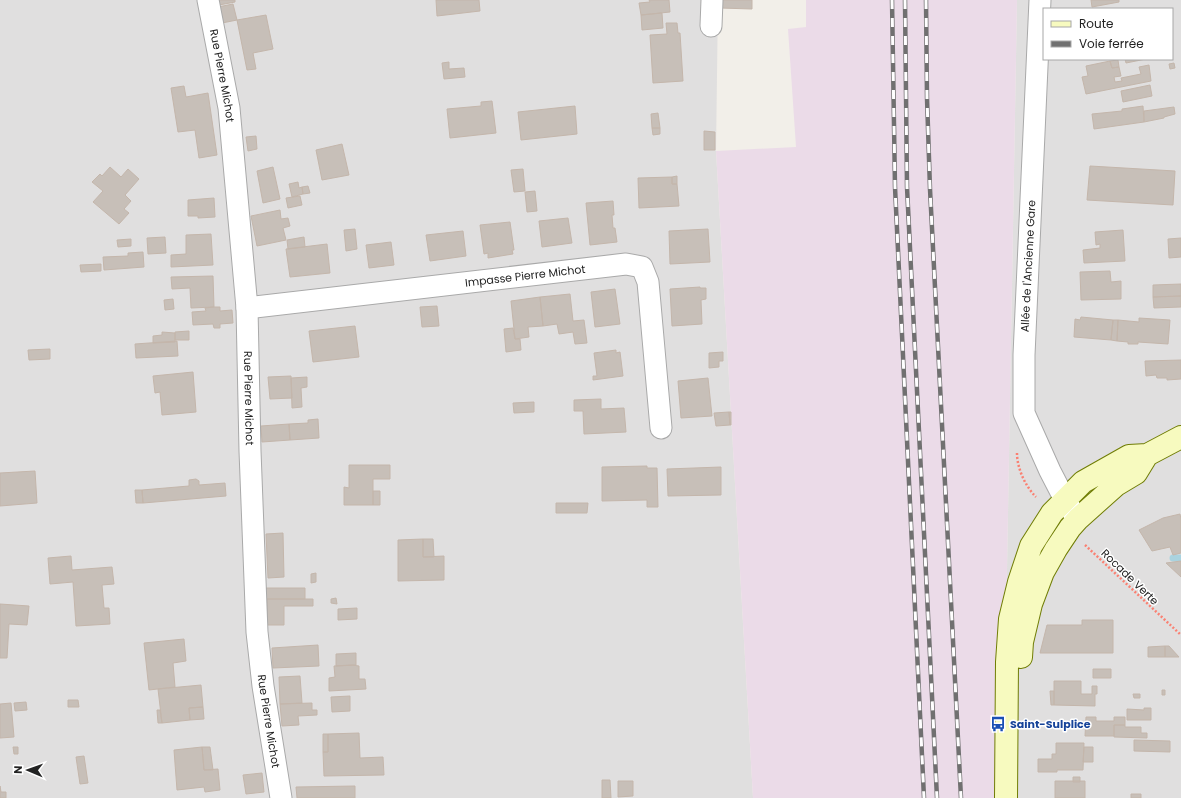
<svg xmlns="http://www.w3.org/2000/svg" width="1181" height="798" font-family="Poppins,sans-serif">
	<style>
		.residential { fill: #e0dfdf; fill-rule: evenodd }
		.industrial { fill: #ebdbe8 }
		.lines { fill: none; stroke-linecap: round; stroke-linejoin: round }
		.stream { stroke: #aad3df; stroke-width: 7 }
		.building { fill: #c7bfb8; stroke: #c4b6ab }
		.street-casing { stroke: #a9a9a9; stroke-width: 23 }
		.secondary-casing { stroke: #707d05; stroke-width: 24 }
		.path { stroke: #fa8072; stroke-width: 2.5; stroke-dasharray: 2 2; stroke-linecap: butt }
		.street { stroke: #fff; stroke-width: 21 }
		.secondary { stroke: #f7fabf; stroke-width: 22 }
		.rail-casing { stroke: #707070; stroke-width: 4.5 }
		.rail { stroke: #fff; stroke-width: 3; stroke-dasharray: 9; stroke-linecap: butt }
		.labels { text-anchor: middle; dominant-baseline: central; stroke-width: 3; stroke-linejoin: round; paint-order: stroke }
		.street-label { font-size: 11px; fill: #222; stroke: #fff }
		.transit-label { font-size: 11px; font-weight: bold; fill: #164399; stroke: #fff; text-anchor: start }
	</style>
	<rect width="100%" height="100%" fill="#f2efe9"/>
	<!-- residential -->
	<path class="residential" d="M0,0H718L716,151L753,798H0Z
		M1017,0H1181V798H1003ZM1044,9H1172V59H1044Z"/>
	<!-- industrial -->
	<path class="industrial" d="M806,0H1017L1003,798H753L716,151L796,147L788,29L806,27Z"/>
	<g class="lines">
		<!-- stream -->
		<path class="stream" d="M1173,558H1181"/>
	</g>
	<!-- building -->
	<path class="building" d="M217,0H235V2L219,5Z
		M436,0H479L480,11L437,16Z
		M649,0H669L670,12L641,15L639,3L650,2Z
		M721,0H752V9L720,8Z
		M1091,0H1119V2L1092,7Z
		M233,4L237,20L222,23L218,7Z
		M662,13L663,28L642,30L641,15Z
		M266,15L273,49L253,53L256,69L247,70L237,20Z
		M666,23H677L678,33H680L683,81L653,83L650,35L667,34Z
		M1125,59H1146L1126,63Z
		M1118,60L1119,67L1112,68L1110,61Z
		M1110,61L1112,68L1119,67L1121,76L1114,77L1115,82L1122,81L1121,78L1141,74L1139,67L1149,65L1151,81L1086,94L1082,77L1088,76L1086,66Z
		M449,62V69L464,68L465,77L444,79L442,63Z
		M1174,63L1175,68L1170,69L1169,64Z
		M1150,85L1152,96L1123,102L1121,91Z
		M184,86L186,97L208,93L217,155L199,158L195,130L178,132L171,88Z
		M492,101L496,133L450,138L447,109L481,106V102Z
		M575,106L577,134L521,140L518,112Z
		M1143,106L1144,122L1094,129L1092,114L1122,111V109Z
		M1174,107L1175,114L1164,117V118L1144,122V111Z
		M658,113L660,128H652L651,114Z
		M652,128H660V134L653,135Z
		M704,131L715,132V150H704Z
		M256,136L257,149L248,151L246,137Z
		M342,144L349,175L322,180L316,150Z
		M1090,166L1175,171L1173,205L1087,200Z
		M110,167L121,177L128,169L139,179L125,195L131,201L124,209L129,213L119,224L93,202L103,191L92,182L100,174L102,176Z
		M273,167L280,199L263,203L257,171Z
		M523,169L525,191L514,192L511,170Z
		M677,176V184H672V177Z
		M672,177V184H677L679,206L639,208L638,178Z
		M298,182L299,188L302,187L303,194L292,197L289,184Z
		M308,186L310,193L303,194L302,187Z
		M535,191L537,211L527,212L525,192Z
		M300,196L302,205L288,208L286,198Z
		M214,198L215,217L198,218V216H188V200Z
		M613,201L614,215H612L613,228H615L617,242L590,245L586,203Z
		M280,210L281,219L288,218L290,226L283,228L286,240L257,246L251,216Z
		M568,218L572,243L542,247L539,221Z
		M510,222L514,250H512L513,254L488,258V253L484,254L480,225Z
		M355,229L357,249L346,251L344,230Z
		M708,229L710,262L670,264L669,231Z
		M1123,230L1125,261L1084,263L1083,250L1100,248V244L1096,245L1095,232Z
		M463,231L466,256L430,261L426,235Z
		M211,234L213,265L171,267V255L186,254V235Z
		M165,237L166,253L148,254L147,238Z
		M304,237L305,247L288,249L287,240Z
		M1181,238V257L1169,258L1168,239Z
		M131,239V246L118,247L117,240Z
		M391,242L394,265L369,268L366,245Z
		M327,244L330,273L290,277L286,249Z
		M143,252L144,267L104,270L103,257L128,256V253Z
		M101,264V271L81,272L80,265Z
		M1110,271L1111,282L1121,281V299L1081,300L1080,272Z
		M213,276L214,307L191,308L190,288L172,289L171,277Z
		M1181,284V296L1153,297V285Z
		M700,287V288H706V299L701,300L702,324L672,326L670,289Z
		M615,289L620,324L595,327L591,292Z
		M570,294L573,321L584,320L587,343L575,344L573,332L559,334L557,324L543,326L540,297Z
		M1181,296V307L1154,308L1153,297Z
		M540,297L543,326L528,327L529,337L515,339L511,301Z
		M173,299L174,309L165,310L164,300Z
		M437,306L439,326L422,327L420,307Z
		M214,307H220V311L232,310L233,323L220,324V328H214L213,324L193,325L192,312L206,311L205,308Z
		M1081,317L1113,320L1111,340L1074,337L1075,319L1080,320Z
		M1139,318L1170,320L1168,344L1138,342V344H1128V342L1117,341L1118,320L1139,322Z
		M1113,320H1118L1117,341L1111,340Z
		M355,326L359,357L313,362L309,331Z
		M513,328L515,339H520L521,350L506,352L504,329Z
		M189,331V340H175V332Z
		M162,332L175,333V342L153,343V336L162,335Z
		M177,341L178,356L136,358L135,344Z
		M50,349V359L29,360L28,350Z
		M616,350V353L620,352L623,376L593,380V376H597L594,353Z
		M723,352V361H719V367L709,368V353Z
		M1181,360V379L1167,380V378H1157L1156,375L1146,376L1145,361Z
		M193,372L196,412L162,415L160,392L155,393L153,376Z
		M291,376L292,398L270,399L268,377Z
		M307,377V387L301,388L302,407L292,408L291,378Z
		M708,378L712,416L681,418L678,381Z
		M601,399V409L624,408L626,432L584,434L583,411H574V400Z
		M534,402V412L514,413L513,403Z
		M729,412H731V425H730Z
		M729,412L730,425L716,426L714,413Z
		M318,419L319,438L290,440L289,424L308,423V420Z
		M289,424L290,440L262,442L261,426Z
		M349,465H390V479H373V505H344V487L349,488Z
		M647,466V468H657L658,507H647V500L602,501V467Z
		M721,467V495L668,496L667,469Z
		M35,471L37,503L0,506V473Z
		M196,479L199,481V485L225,483L226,496L143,503L142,490L189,486V480Z
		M135,490H142L143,503H136Z
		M373,491H380V505H373Z
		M556,503H588L587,513H556Z
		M1180,514L1181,519V553L1173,555L1170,547L1152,551L1139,530L1163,518Z
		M283,533L284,577L268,578L266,534Z
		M423,539H433L434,557H423Z
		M423,539V557L444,556V580L398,581V540Z
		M71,556L72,570L112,567L114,584L102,585L104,608H109L110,624L76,626L73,582L50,584L48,558Z
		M1181,561V577L1166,563Z
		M316,573V582L311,583V574Z
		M263,588H305V599H263Z
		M336,598L337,604L331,603V599Z
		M267,599H313V606H284V625H267Z
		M0,604L29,606L27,625L9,624L7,658H0Z
		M357,608V619L338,620V609Z
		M1082,620H1113V653H1040L1047,625H1082Z
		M184,639L186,661L173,663L175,687L149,690L144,643Z
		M318,645L319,666L273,668L272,648Z
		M1165,646H1169L1179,657H1165Z
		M1165,646V657H1148V647Z
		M356,653V665L336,666V654Z
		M352,665L359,666V679H365L366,689L329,691V678L335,677L334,666Z
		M1093,669H1111V678H1093Z
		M300,676L302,703L280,704L279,677Z
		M1054,681H1081V694H1092V686H1097V694H1095V706L1054,705Z
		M201,685L203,707L189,708L190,720L162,723L158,689Z
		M1162,690H1165V695H1162Z
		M1050,691H1054V705H1051Z
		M1133,694H1140V698H1134Z
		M350,696V711L332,712L331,697Z
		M68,700H78L79,707H68Z
		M26,702L27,710L15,711L14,703Z
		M11,703L14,737L0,738V704Z
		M312,703V710H317V715L298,716L299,725L282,726L280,704Z
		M203,707L204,719L190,720L189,708Z
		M1144,708H1151V720H1127V709L1144,710Z
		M157,710H160L162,723H158Z
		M1086,717H1096V721H1114V717H1125V725H1114V736H1085Z
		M1114,725H1125V727H1141V733H1147V738L1114,737Z
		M359,733L360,758L383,757L384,775L324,776L323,752H328V734Z
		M323,734H328V752H323Z
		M1134,740L1170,741V752L1134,751Z
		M1056,743H1084L1083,770H1057V772H1038V759H1052V754H1056Z
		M13,747H18V754H14Z
		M202,747H210L213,770H204Z
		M202,747L204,770L218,769L220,790L205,792L204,787L177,790L174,750Z
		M1084,747H1093V762H1083Z
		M84,756L88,783L80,784L76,757Z
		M262,773L264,792L246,794L243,775Z
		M1073,777H1080V782H1073Z
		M602,780H610L611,798H602Z
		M618,781H633V796L618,797Z
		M1055,781H1085V798H1055Z
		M0,786L1,792H6V798H0Z
		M355,786V798H297L296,787Z
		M1131,794H1141V798H1131Z"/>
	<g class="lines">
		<!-- street casing -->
		<g class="street-casing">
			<g id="street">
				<path id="s1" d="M208,0L229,108L247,308L250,451L257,632L263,686L281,798"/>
				<path d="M1040,0L1024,355V413L1050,471L1065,500L1074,514"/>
				<path d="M711,26L712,0"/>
				<path id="s2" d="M247,308L626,264L642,267L648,282L661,428"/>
			</g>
		</g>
		<!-- secondary casing -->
		<g class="secondary-casing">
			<path id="secondary" d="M1021,657L1022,642L1031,604L1043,572L1056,549L1070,528L1078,519L1116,485L1136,473L1147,455
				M1006,798L1007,662L1010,619L1019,582L1031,546L1052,513L1083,482L1129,456L1147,455L1181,437"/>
		</g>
		<!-- path -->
		<path class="path" d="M1017,453C1017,469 1026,487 1036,497
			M1085,545L1181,635"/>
		<!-- street -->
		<use href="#street" class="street"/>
		<!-- secondary -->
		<use href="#secondary" class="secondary"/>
		<!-- rail casing -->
		<g class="rail-casing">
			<path id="rail" d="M892,0L895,187L924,798
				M905,0L907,187L937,798
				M926,0L927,98L930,189L961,798"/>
		</g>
		<!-- rail -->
		<use href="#rail" class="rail"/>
	</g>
	<!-- icons -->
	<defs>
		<g id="bus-bare" transform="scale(1.2)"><path d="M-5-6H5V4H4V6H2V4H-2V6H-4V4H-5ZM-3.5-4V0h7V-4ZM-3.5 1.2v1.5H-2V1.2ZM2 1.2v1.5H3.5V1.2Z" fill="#1a4fb4" stroke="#fff" stroke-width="2.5" paint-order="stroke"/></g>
	</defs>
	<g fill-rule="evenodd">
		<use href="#bus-bare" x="998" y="724"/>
	</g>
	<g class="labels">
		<!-- street labels -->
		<g class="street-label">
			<text stroke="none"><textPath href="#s1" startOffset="77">Rue Pierre Michot</textPath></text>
			<text transform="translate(1028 266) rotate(-87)">Allée de l'Ancienne Gare</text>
			<text stroke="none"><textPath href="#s2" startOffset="280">Impasse Pierre Michot</textPath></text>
			<text stroke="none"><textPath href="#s1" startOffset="401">Rue Pierre Michot</textPath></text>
			<text transform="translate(1130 577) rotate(44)">Rocade Verte</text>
			<text stroke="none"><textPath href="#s1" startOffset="725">Rue Pierre Michot</textPath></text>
		</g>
		<!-- transit labels -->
		<g class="transit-label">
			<text x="1010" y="724">Saint-Sulplice</text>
		</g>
	</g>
	<!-- legend -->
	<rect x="1043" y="8" width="130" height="52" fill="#ffffff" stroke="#a7a7a7"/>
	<rect x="1051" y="21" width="20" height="6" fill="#f7fabf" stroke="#a7a7a7"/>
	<text x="1079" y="28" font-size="12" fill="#222222">Route</text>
	<rect x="1051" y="41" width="20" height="6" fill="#707070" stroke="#a7a7a7"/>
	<text x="1079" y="48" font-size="12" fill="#222222">Voie ferrée</text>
	<!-- north arrow -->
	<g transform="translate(28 770) rotate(272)" stroke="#ffffff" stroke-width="3" paint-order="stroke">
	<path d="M0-3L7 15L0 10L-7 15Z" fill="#222222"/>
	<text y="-6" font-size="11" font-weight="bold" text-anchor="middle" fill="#222222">N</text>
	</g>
</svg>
